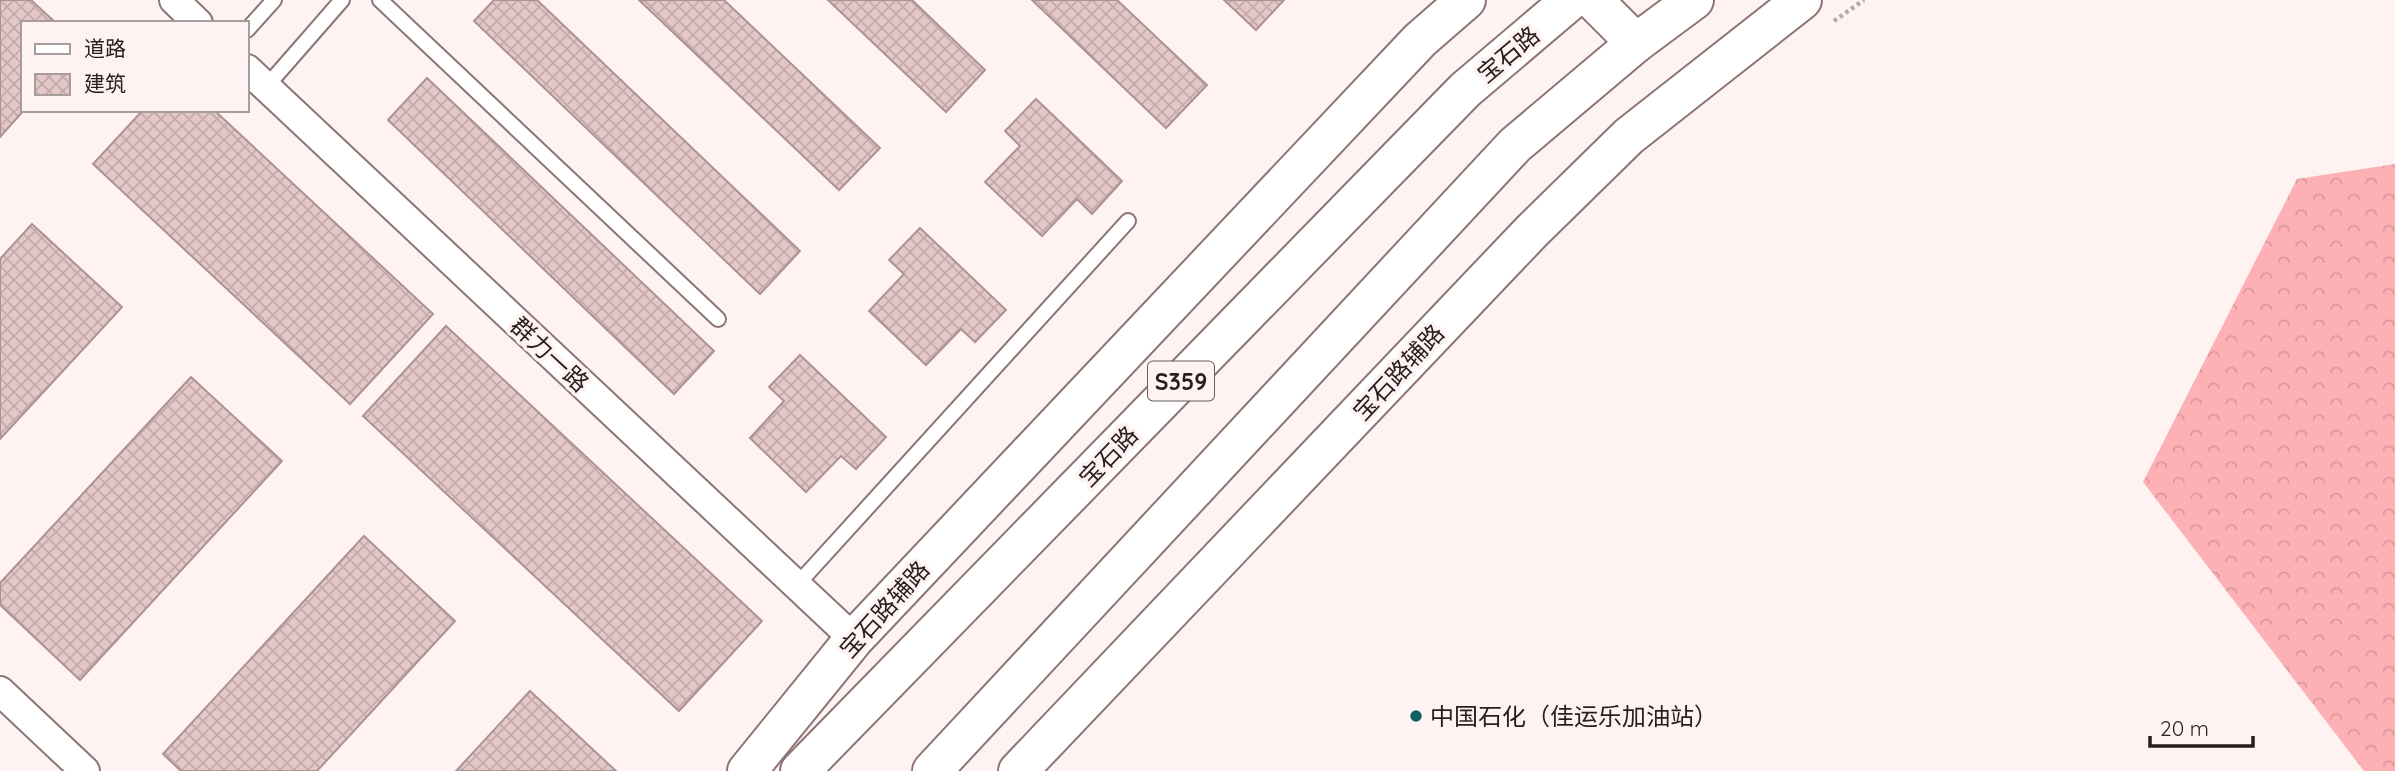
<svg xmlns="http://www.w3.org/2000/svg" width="2395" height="771" font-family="Quicksand,'Noto Sans SC',sans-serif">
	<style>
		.forest { fill: url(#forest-crowns) }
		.building { fill: url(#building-cross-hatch); stroke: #ad9293; stroke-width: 2 }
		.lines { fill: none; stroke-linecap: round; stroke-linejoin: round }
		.lane-casing { stroke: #8e7474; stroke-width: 18 }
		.street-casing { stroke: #8e7474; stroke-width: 32 }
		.secondary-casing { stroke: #8e7474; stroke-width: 42 }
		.primary-casing { stroke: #8e7474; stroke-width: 42 }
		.path { stroke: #b4a9a9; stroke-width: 4.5; stroke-dasharray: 3.5 3.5; stroke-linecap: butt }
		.lane { stroke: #fff; stroke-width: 14 }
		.street { stroke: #fff; stroke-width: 28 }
		.secondary { stroke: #fff; stroke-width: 38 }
		.primary { stroke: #fff; stroke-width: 38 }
		.poi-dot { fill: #116263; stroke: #fef2f2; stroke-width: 2.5 }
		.labels { text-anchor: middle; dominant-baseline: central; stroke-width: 7; stroke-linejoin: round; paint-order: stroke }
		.shield { fill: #fef2f2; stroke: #685e5e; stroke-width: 2 }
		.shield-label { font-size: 23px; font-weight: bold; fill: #281e1e }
		.street-label { font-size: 24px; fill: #281e1e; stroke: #fef2f2 }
		.poi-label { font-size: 24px; fill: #281e1e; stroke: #fef2f2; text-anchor: start }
	</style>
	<defs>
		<pattern id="forest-crowns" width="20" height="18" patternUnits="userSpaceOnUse" patternTransform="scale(1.75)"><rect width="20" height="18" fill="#fdb1b4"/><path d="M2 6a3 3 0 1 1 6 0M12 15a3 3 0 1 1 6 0" fill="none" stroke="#d9989a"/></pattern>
		<pattern id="building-cross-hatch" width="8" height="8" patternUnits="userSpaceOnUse" patternTransform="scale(1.75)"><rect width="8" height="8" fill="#e4c7c7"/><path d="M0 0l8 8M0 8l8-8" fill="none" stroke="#c4aaaa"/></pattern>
	</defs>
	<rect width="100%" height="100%" fill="#fef2f2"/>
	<!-- forest -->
	<path class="forest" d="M2395,164V771H2364L2143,482L2297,179Z"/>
	<!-- building -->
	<path class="building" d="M0,0H31L56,23H23L24,110L0,137Z
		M494,0H537L800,251L760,294L474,21Z
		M639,0H724L880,148L839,190Z
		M828,0H912L985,70L946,112Z
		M1032,0H1117L1207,85L1166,128Z
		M1224,0H1284L1256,30Z
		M427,78L714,351L674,394L388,120Z
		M1036,99L1122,181L1092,214L1077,199L1042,236L985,182L1020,146L1005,131Z
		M143,110H214L433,314L350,404L93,164Z
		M32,224L122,307L0,439V259Z
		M920,228L1006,310L975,342L961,329L926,365L869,311L904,274L889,260Z
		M446,326L762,621L679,711L363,416Z
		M800,355L886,437L856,469L841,456L806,492L750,438L784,401L769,387Z
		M191,377L282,461L80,680L0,605V583Z
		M364,536L455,621L317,771H181L163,754Z
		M530,691L616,771H456Z"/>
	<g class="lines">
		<!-- lane casing -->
		<g class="lane-casing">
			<path id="lane" d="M380,0L718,319
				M247,30L274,0
				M266,87L342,0
				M796,586L1128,221"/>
		</g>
		<!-- street casing -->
		<g class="street-casing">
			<path id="street" d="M174,0L198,23
				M247,69L854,639
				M0,691L85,771"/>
		</g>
		<!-- secondary casing -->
		<g class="secondary-casing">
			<path id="secondary" d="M1593,0L1636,43
				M747,771L854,639L1420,40L1466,0
				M1018,771L1532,231L1629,136L1802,0"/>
		</g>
		<!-- primary casing -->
		<g class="primary-casing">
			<path id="primary" d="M800,771L1465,90L1571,0
				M932,771L1515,145L1636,43L1694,0"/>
		</g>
		<!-- path -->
		<path class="path" d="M1834,21L1864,0"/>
		<!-- lane -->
		<use href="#lane" class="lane"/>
		<!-- street -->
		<use href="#street" class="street"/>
		<!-- secondary -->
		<use href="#secondary" class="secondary"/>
		<!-- primary -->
		<use href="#primary" class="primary"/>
	</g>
	<!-- markers -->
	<circle class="poi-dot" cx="1416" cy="716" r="7"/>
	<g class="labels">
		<!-- shield labels -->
		<rect class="shield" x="1148" y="361.5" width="66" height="39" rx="5"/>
		<g class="shield-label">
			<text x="1181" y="381">S359</text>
		</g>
		<!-- street labels -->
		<g class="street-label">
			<text transform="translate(1508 54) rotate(-40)">宝石路</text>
			<text transform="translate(550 354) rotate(43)">群力一路</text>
			<text transform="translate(1398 372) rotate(-47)">宝石路辅路</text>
			<text transform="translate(1108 456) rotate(-46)">宝石路</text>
			<text transform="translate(884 609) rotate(-48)">宝石路辅路</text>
		</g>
		<!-- poi labels -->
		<g class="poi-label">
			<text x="1430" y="716">中国石化（佳运乐加油站）</text>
		</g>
	</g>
	<!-- legend -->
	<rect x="21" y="21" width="228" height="91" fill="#fef2f2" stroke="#a89d9d" stroke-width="2"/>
	<rect x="35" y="44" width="35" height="10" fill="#ffffff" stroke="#a89d9d" stroke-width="2"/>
	<text x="84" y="56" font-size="21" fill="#281e1e">道路</text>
	<rect x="35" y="74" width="35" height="21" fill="url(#building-cross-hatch)" stroke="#a89d9d" stroke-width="2"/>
	<text x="84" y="91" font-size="21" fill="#281e1e">建筑</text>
	<!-- scale -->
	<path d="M2150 736v10h103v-10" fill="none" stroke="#281e1e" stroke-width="3.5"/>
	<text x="2160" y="736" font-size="21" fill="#281e1e" stroke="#fef2f2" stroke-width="5" paint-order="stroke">20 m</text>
</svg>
